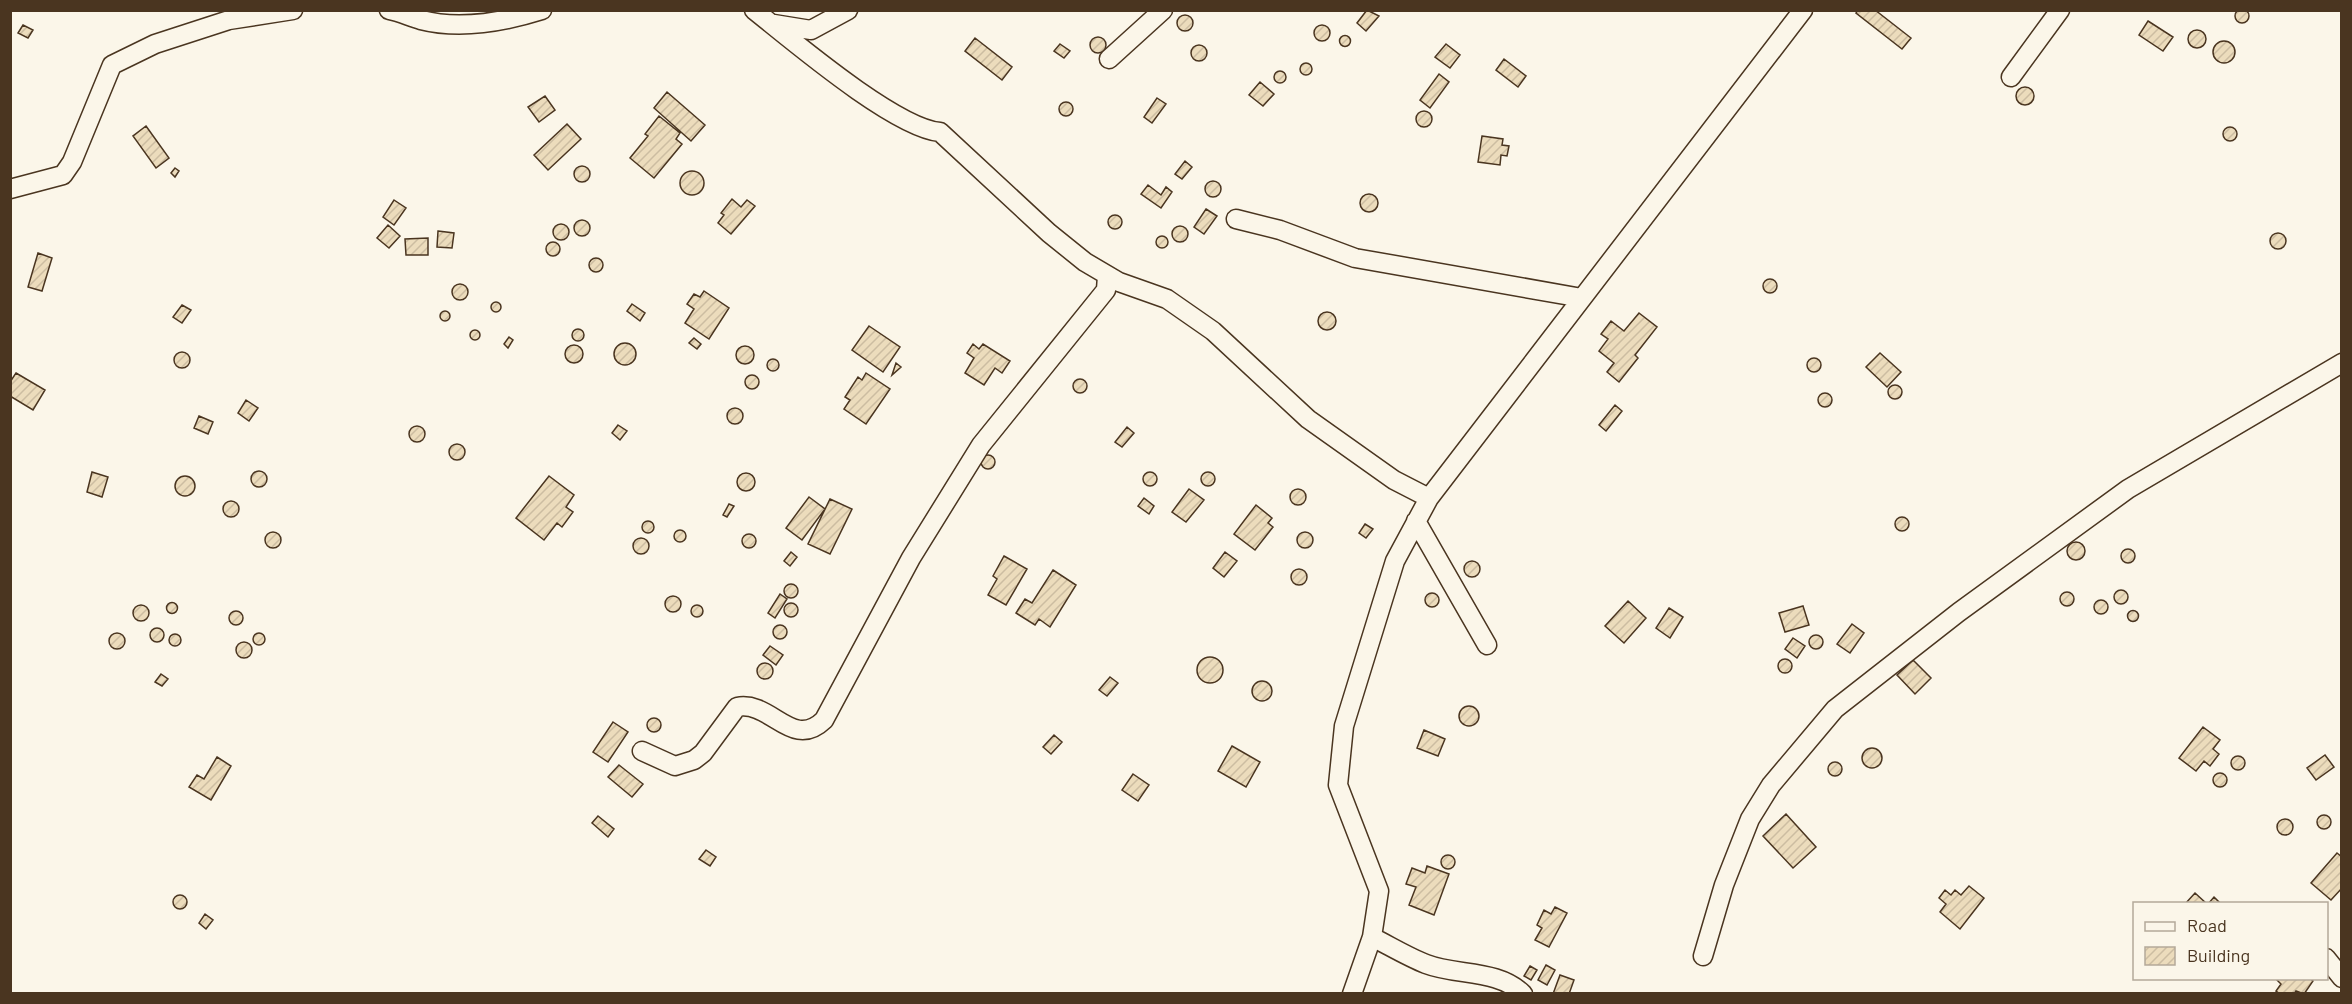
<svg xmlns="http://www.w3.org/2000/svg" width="2352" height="1004" font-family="Barlow,sans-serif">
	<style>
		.building { fill: url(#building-hatch); stroke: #4a3520; stroke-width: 1.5 }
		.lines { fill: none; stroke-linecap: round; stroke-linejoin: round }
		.street-casing { stroke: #4a3520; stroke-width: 21 }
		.street { stroke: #fbf6e9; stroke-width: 18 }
	</style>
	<defs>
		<pattern id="building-hatch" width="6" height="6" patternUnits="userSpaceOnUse" patternTransform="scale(1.5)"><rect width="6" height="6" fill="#ecdcbc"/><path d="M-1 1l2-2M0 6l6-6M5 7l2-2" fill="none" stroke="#ccbda1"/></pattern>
	</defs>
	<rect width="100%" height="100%" fill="#fbf6e9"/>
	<!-- building -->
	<path class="building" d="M2235 16a7 7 0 1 1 14 0a7 7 0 1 1-14 0Z
		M1367,10L1379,16L1366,31L1357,23Z
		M1858,10H1875L1911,38L1902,49L1856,13Z
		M1177 23a8 8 0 1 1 16 0a8 8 0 1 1-16 0Z
		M2148,21L2173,37L2163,51L2139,35Z
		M23,25L33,30L28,38L18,33Z
		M1314 33a8 8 0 1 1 16 0a8 8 0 1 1-16 0Z
		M2188 39a9 9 0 1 1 18 0a9 9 0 1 1-18 0Z
		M1339.5 41a5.5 5.5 0 1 1 11 0a5.5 5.5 0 1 1-11 0Z
		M1090 45a8 8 0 1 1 16 0a8 8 0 1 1-16 0Z
		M975,38L1012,67L1002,80L965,51Z
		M2213 52a11 11 0 1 1 22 0a11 11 0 1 1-22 0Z
		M1060,44L1070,51L1064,58L1054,51Z
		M1446,44L1460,55L1450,68L1435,57Z
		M1191 53a8 8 0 1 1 16 0a8 8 0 1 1-16 0Z
		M1504,59L1526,76L1518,87L1496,70Z
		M1300 69a6 6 0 1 1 12 0a6 6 0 1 1-12 0Z
		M1274 77a6 6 0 1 1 12 0a6 6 0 1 1-12 0Z
		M1439,74L1449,82L1430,108L1420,100Z
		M1260,82L1274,94L1263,106L1249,95Z
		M2016 96a9 9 0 1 1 18 0a9 9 0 1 1-18 0Z
		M667,92L705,125L691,141L654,108Z
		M545,96L555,110L539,122L528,107Z
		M1157,98L1166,104L1152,123L1144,117Z
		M1059 109a7 7 0 1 1 14 0a7 7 0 1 1-14 0Z
		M1416 119a8 8 0 1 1 16 0a8 8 0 1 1-16 0Z
		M659,116L680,133L676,139L682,144L654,178L630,158L648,136L645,134Z
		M567,124L581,139L548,170L534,155Z
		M146,126L169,158L156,168L133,136Z
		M2223 134a7 7 0 1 1 14 0a7 7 0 1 1-14 0Z
		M1482,136L1503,139L1502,145L1509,146L1507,156L1501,155L1500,165L1478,162Z
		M1185,161L1192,167L1182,179L1175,174Z
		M574 174a8 8 0 1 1 16 0a8 8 0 1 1-16 0Z
		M175,168L179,171L175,177L171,173Z
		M680 183a12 12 0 1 1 24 0a12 12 0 1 1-24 0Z
		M1205 189a8 8 0 1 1 16 0a8 8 0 1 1-16 0Z
		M1148,185L1161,195L1166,187L1172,192L1161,208L1141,194Z
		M1360 203a9 9 0 1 1 18 0a9 9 0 1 1-18 0Z
		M732,199L741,207L747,200L755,206L731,234L718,223L724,215L721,213Z
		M394,200L406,208L394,225L383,217Z
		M1206,209L1217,216L1204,234L1194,227Z
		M1108 222a7 7 0 1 1 14 0a7 7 0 1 1-14 0Z
		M574 228a8 8 0 1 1 16 0a8 8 0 1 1-16 0Z
		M553 232a8 8 0 1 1 16 0a8 8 0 1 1-16 0Z
		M388,225L400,236L389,248L377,238Z
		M1172 234a8 8 0 1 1 16 0a8 8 0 1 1-16 0Z
		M438,231L454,233L452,248L437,247Z
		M2270 241a8 8 0 1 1 16 0a8 8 0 1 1-16 0Z
		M1156 242a6 6 0 1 1 12 0a6 6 0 1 1-12 0Z
		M428,238V255H406L405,239Z
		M546 249a7 7 0 1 1 14 0a7 7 0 1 1-14 0Z
		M38,253L52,258L42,291L28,287Z
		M589 265a7 7 0 1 1 14 0a7 7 0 1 1-14 0Z
		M1763 286a7 7 0 1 1 14 0a7 7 0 1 1-14 0Z
		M452 292a8 8 0 1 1 16 0a8 8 0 1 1-16 0Z
		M704,291L729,308L709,339L685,323L694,309L687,304L694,294L700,297Z
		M491 307a5 5 0 1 1 10 0a5 5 0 1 1-10 0Z
		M632,304L645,313L640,321L627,311Z
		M182,305L191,310L182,323L173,317Z
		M440 316a5 5 0 1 1 10 0a5 5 0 1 1-10 0Z
		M1318 321a9 9 0 1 1 18 0a9 9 0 1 1-18 0Z
		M1639,313L1657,327L1635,355L1638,358L1619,382L1607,372L1614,363L1599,351L1608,339L1601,334L1611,321L1624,331Z
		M869,326L900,347L883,372L852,350Z
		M572 335a6 6 0 1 1 12 0a6 6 0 1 1-12 0Z
		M470 335a5 5 0 1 1 10 0a5 5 0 1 1-10 0Z
		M509,337L513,340L508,348L504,344Z
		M694,338L701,344L697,349L689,343Z
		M614 354a11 11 0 1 1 22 0a11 11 0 1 1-22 0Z
		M973,344L979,349L983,344L1010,361L1002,373L995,368L984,385L965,373L974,358L967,353Z
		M565 354a9 9 0 1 1 18 0a9 9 0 1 1-18 0Z
		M736 355a9 9 0 1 1 18 0a9 9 0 1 1-18 0Z
		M174 360a8 8 0 1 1 16 0a8 8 0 1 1-16 0Z
		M1880,353L1901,372L1887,387L1866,367Z
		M1807 365a7 7 0 1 1 14 0a7 7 0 1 1-14 0Z
		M767 365a6 6 0 1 1 12 0a6 6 0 1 1-12 0Z
		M896,363L901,367L892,375Z
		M16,373L45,390L33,410L10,396V382Z
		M866,373L890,389L866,424L844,409L850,400L845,397L858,377L862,380Z
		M745 382a7 7 0 1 1 14 0a7 7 0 1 1-14 0Z
		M1073 386a7 7 0 1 1 14 0a7 7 0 1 1-14 0Z
		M1888 392a7 7 0 1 1 14 0a7 7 0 1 1-14 0Z
		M1818 400a7 7 0 1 1 14 0a7 7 0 1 1-14 0Z
		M246,400L258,408L249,421L238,413Z
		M1615,405L1622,411L1606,431L1599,425Z
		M727 416a8 8 0 1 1 16 0a8 8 0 1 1-16 0Z
		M199,416L213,422L208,434L194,428Z
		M618,425L627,431L620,440L612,433Z
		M409 434a8 8 0 1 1 16 0a8 8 0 1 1-16 0Z
		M1127,427L1134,433L1122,447L1115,442Z
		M449 452a8 8 0 1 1 16 0a8 8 0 1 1-16 0Z
		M981 462a7 7 0 1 1 14 0a7 7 0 1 1-14 0Z
		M251 479a8 8 0 1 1 16 0a8 8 0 1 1-16 0Z
		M92,472L108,477L102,497L87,492Z
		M1143 479a7 7 0 1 1 14 0a7 7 0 1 1-14 0Z
		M1201 479a7 7 0 1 1 14 0a7 7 0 1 1-14 0Z
		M737 482a9 9 0 1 1 18 0a9 9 0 1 1-18 0Z
		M175 486a10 10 0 1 1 20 0a10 10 0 1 1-20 0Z
		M549,476L574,495L566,507L573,512L562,527L557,523L544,540L516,518Z
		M1290 497a8 8 0 1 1 16 0a8 8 0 1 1-16 0Z
		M1189,489L1204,500L1186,522L1172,512Z
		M809,497L825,509L802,540L786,528Z
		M1144,498L1154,506L1149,514L1138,506Z
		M830,499L852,509L830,554L808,544Z
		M223 509a8 8 0 1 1 16 0a8 8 0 1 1-16 0Z
		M729,504L734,506L727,517L723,515Z
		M1256,505L1272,518L1268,523L1273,527L1255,550L1234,534Z
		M1895 524a7 7 0 1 1 14 0a7 7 0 1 1-14 0Z
		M642 527a6 6 0 1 1 12 0a6 6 0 1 1-12 0Z
		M1365,524L1373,529L1366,538L1359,533Z
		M674 536a6 6 0 1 1 12 0a6 6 0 1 1-12 0Z
		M1297 540a8 8 0 1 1 16 0a8 8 0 1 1-16 0Z
		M265 540a8 8 0 1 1 16 0a8 8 0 1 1-16 0Z
		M742 541a7 7 0 1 1 14 0a7 7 0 1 1-14 0Z
		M633 546a8 8 0 1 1 16 0a8 8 0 1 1-16 0Z
		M2067 551a9 9 0 1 1 18 0a9 9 0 1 1-18 0Z
		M2121 556a7 7 0 1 1 14 0a7 7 0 1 1-14 0Z
		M791,552L797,557L790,566L784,561Z
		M1225,552L1237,561L1224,577L1213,568Z
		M1004,556L1027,569L1006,605L988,595L997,579L993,576Z
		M1464 569a8 8 0 1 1 16 0a8 8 0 1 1-16 0Z
		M1291 577a8 8 0 1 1 16 0a8 8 0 1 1-16 0Z
		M1053,570L1076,585L1050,627L1039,619L1035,625L1016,613L1025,599L1032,603Z
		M784 591a7 7 0 1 1 14 0a7 7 0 1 1-14 0Z
		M2114 597a7 7 0 1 1 14 0a7 7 0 1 1-14 0Z
		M2060 599a7 7 0 1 1 14 0a7 7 0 1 1-14 0Z
		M1425 600a7 7 0 1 1 14 0a7 7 0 1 1-14 0Z
		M780,594L787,599L775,618L768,613Z
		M665 604a8 8 0 1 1 16 0a8 8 0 1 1-16 0Z
		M2094 607a7 7 0 1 1 14 0a7 7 0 1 1-14 0Z
		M1628,601L1646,618L1624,643L1605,626Z
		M166.5 608a5.5 5.5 0 1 1 11 0a5.5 5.5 0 1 1-11 0Z
		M784 610a7 7 0 1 1 14 0a7 7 0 1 1-14 0Z
		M133 613a8 8 0 1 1 16 0a8 8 0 1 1-16 0Z
		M691 611a6 6 0 1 1 12 0a6 6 0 1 1-12 0Z
		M1803,606L1809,625L1785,632L1779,613Z
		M1669,608L1683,617L1670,638L1656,628Z
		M2127.5 616a5.5 5.5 0 1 1 11 0a5.5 5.5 0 1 1-11 0Z
		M229 618a7 7 0 1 1 14 0a7 7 0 1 1-14 0Z
		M1852,624L1864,633L1850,653L1837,644Z
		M773 632a7 7 0 1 1 14 0a7 7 0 1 1-14 0Z
		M150 635a7 7 0 1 1 14 0a7 7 0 1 1-14 0Z
		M253 639a6 6 0 1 1 12 0a6 6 0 1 1-12 0Z
		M109 641a8 8 0 1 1 16 0a8 8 0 1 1-16 0Z
		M169 640a6 6 0 1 1 12 0a6 6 0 1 1-12 0Z
		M1809 642a7 7 0 1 1 14 0a7 7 0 1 1-14 0Z
		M1793,638L1805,646L1797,658L1785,649Z
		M236 650a8 8 0 1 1 16 0a8 8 0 1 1-16 0Z
		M770,646L783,655L776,665L763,655Z
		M1197 670a13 13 0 1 1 26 0a13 13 0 1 1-26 0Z
		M1778 666a7 7 0 1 1 14 0a7 7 0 1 1-14 0Z
		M1913,660L1931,678L1915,694L1897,675Z
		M757 671a8 8 0 1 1 16 0a8 8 0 1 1-16 0Z
		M161,674L168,679L162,686L155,682Z
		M1110,677L1118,683L1107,696L1099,690Z
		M1252 691a10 10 0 1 1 20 0a10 10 0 1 1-20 0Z
		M1459 716a10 10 0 1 1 20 0a10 10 0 1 1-20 0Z
		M647 725a7 7 0 1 1 14 0a7 7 0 1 1-14 0Z
		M613,722L628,732L608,762L593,752Z
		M2203,727L2220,740L2213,749L2219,754L2210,766L2204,761L2196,771L2179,758Z
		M1424,730L1445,739L1438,756L1417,748Z
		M1054,735L1062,742L1051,754L1043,747Z
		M1232,746L1260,762L1246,787L1218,771Z
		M1862 758a10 10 0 1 1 20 0a10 10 0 1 1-20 0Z
		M2325,755L2334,767L2316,780L2307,768Z
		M2231 763a7 7 0 1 1 14 0a7 7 0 1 1-14 0Z
		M217,757L231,766L211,800L189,787L197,775L204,779Z
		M1828 769a7 7 0 1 1 14 0a7 7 0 1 1-14 0Z
		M619,765L643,784L632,797L608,777Z
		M2213 780a7 7 0 1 1 14 0a7 7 0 1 1-14 0Z
		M1133,774L1149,785L1138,801L1122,790Z
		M1786,814L1816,847L1793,868L1763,836Z
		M2317 822a7 7 0 1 1 14 0a7 7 0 1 1-14 0Z
		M598,816L614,829L608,837L592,823Z
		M2277 827a8 8 0 1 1 16 0a8 8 0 1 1-16 0Z
		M706,850L716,857L710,866L699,859Z
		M2337,853L2342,857V888L2331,900L2311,883Z
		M1441 862a7 7 0 1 1 14 0a7 7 0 1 1-14 0Z
		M1427,866L1449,874L1434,915L1409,905L1416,887L1406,884L1412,868L1425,873Z
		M1969,886L1984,898L1960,929L1940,912L1946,904L1939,898L1945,890L1951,895L1955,890L1961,895Z
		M2195,893L2207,904H2185Z
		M173 902a7 7 0 1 1 14 0a7 7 0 1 1-14 0Z
		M2214,897L2221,904H2208Z
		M1555,907L1567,913L1549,947L1535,940L1542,928L1537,925L1544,910L1551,914Z
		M205,914L213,920L206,929L199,923Z
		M1546,965L1555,970L1547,985L1538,980Z
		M1530,966L1537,970L1531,980L1524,976Z
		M1560,975L1574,980L1569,994H1553Z
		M2309,978L2313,981L2304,994L2296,991L2294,994H2280L2276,991L2281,984L2275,978Z"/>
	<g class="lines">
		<!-- street casing -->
		<g class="street-casing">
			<path id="street" d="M389,10C400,12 410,17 421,20C460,30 504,22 542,10
				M754,10C793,41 895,128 940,132L1049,233L1085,262L1119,282L1167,299L1213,331L1308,419L1394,480L1429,498
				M774,24L811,30L848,10
				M1109,59L1163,10
				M2011,77L2060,10
				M10,189L63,175L72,162L112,65L155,44L229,20L293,10
				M1236,219L1280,230L1355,258L1582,298
				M1416,521L1487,645
				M642,751L675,766L694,760L703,753L737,707C771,700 792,751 824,720L911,558L981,445L1106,290L1107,276
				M1372,937C1390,946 1408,957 1426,964C1457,976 1498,969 1523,994
				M1703,956L1724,885L1750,819L1771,785L1835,709L1959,612L2128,489L2342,363
				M2326,958L2342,978
				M1352,994L1372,937L1379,891L1338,785L1344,726L1395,561L1429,498L1803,10"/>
		</g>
		<!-- street -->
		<use href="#street" class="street"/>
	</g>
	<!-- border -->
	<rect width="2352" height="1004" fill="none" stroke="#4a3520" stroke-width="24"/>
	<!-- legend -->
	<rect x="2133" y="902" width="195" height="78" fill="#fbf6e9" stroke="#b4a999" stroke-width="1.5"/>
	<rect x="2145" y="922" width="30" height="9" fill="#fbf6e9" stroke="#b4a999" stroke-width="1.5"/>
	<text x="2187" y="932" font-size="18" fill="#4a3520">Road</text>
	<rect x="2145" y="947" width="30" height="18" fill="url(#building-hatch)" stroke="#b4a999" stroke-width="1.5"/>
	<text x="2187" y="962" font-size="18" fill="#4a3520">Building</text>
</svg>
